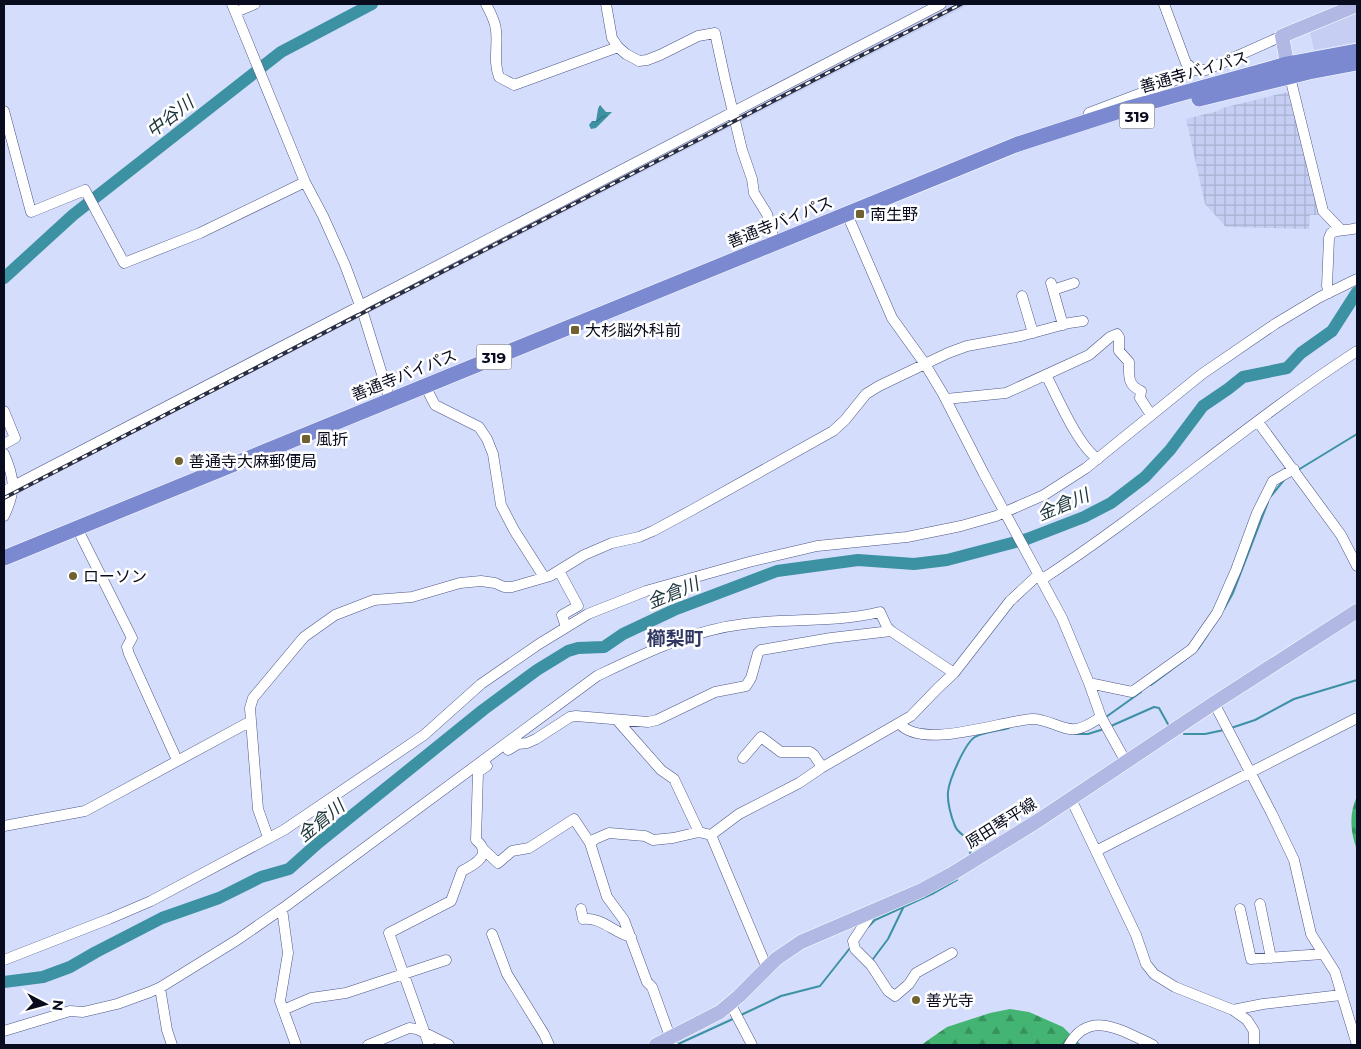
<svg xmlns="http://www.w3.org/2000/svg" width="1361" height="1049" font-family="Montserrat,'Noto Sans JP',sans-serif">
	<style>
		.built { fill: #c6cff3 }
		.industrial { fill: url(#industrial-grid) }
		.forest { fill: url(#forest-firs) }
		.water { fill: url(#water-waves) }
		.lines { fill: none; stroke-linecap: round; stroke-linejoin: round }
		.stream { stroke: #3c91a3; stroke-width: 2 }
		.river { stroke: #3c91a3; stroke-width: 12 }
		.minor-casing { stroke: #4d5784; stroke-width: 11 }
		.major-casing { stroke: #fff; stroke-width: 15 }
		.highway-casing { stroke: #fff; stroke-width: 16 }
		.minor { stroke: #fff; stroke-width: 10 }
		.major { stroke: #b0b8e3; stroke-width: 14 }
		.highway { stroke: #7b89d0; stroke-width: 15 }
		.rail-casing { stroke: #292d41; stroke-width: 4 }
		.rail { stroke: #fff; stroke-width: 2; stroke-dasharray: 5.5; stroke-linecap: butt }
		.poi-dot { fill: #706230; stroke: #fff; stroke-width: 2 }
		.labels { text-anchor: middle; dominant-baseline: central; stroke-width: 5; stroke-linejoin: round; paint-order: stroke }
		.shield { fill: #fff; stroke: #535562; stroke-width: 1 }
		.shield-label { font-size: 15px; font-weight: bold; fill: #090c1e }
		.street-label { font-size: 16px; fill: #090c1e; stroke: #fff }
		.poi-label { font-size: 16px; fill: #090c1e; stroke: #fff; text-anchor: start }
		.water-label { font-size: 18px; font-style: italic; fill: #1a343a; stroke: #fff }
		.quarter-label { font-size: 19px; font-weight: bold; fill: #2f3762; stroke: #fff }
	</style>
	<defs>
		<pattern id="industrial-grid" width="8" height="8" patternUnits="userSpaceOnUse" patternTransform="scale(1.25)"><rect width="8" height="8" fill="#c6cff3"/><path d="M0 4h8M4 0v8" fill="none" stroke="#a9b1d0"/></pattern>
		<pattern id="forest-firs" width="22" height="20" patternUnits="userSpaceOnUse" patternTransform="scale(1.25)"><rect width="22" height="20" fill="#43b471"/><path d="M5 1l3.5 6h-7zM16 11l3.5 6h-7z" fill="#36915c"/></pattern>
		<pattern id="water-waves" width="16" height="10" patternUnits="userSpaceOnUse" patternTransform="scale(1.25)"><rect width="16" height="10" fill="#3c91a3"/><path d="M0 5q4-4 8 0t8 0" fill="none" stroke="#317584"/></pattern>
	</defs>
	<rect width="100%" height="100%" fill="#d5ddfd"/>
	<!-- built -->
	<path class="built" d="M951,4H970L4,500V494Z
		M1357,12V42L1314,50L1310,31Z"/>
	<!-- industrial -->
	<path class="industrial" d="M1288,92L1295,120L1300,123L1320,215H1310L1309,229L1226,227L1205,204L1186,119L1218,111L1222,108Z"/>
	<!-- forest -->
	<path class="forest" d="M1357,796V850C1350,831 1349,814 1357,796Z
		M1010,1009L1029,1012L1063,1027L1081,1045H921L947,1027L990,1013Z"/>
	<!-- water -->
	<path class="water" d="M600,105L606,112H612L596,128L591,129L589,125L592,121H596L598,109Z"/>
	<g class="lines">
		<!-- stream -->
		<path class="stream" d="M1298,470L1357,434
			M1271,496L1284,480
			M1224,609L1233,593L1268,502
			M1198,649L1208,634
			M1151,685L1191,655
			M1106,717L1141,692
			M1111,726L1154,707L1159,708L1169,726
			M1231,728L1255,720L1294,699L1357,680
			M1074,734H1080L1083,732
			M1080,734H1088L1104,729
			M1184,734H1205L1224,730
			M970,854C975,836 960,838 955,826C951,817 947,801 948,792C949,780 965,743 975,737C985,731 999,731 1009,728
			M868,927L875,920L934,893L957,880
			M873,959L888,939L903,908
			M741,1015L781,996L820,986L850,948
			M676,1045L735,1018"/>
		<!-- river -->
		<path class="river" d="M4,278L73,215L281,52L372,4
			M4,982L43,977L70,967L96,952L162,918L219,898L261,877L289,869L318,843L483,710L537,670L568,651L578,648L604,647L623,634L674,610L777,571L858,560L914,564L947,560L1027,539L1084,517L1111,503L1145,477L1170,450L1203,406L1228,389L1243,377L1287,368L1301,353L1332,331L1357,292"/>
		<!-- minor casing -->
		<g class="minor-casing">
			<path id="minor" d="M232,4L305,182L323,216L345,265L364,316L390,400
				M486,4C490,12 495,20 496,30C498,45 493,62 499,77L514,85L618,47
				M606,4L612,38L618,47L626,54L639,61L647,60L660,55L698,36L715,33L725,79L742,150L752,179L754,193L767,214L775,243
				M1164,4L1186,63L1194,70H1206L1282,36
				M236,12L255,4
				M1290,77L1323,211L1341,230
				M4,111L31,212L85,190L124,263L200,233L305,182
				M1089,113L1171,82L1194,70
				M847,214L892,318L925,364L943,394L984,474L1062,618L1089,683L1101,717L1126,762
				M1051,283L1063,325
				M1053,290L1074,283
				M1329,293L1327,286L1329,238L1331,233C1339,229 1348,231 1357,228
				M1022,296L1033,333
				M1046,375C1058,398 1078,446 1098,459
				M425,386L435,405L479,427L487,439L493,454L501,505L514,530L544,577
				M946,399L1006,393L1089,355L1110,337L1117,334L1119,337V351L1129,362C1129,375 1127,385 1141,391L1140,398L1151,415
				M4,411L15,438L4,444
				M1258,422L1341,535L1357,566
				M4,454C15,479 16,491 4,516
				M4,491L941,4
				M77,528L132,638L127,647L129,654L177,760
				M559,571L578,606L562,615L566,627
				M1041,580C1150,509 1248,422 1357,351
				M1089,683L1132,692L1192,649L1201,636L1217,613L1236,570L1257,513L1273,481L1294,469
				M1214,703L1272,814L1294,860L1311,934L1335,972L1357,1045
				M617,720L661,770L674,779L699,832
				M900,724C923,750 1001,721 1032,719C1046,718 1063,731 1076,729C1085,728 1093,722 1101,717
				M508,750L518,744L527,743L536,739L570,717L576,716L648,722L657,720L715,692L746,686L751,678L758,653L761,650L831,638L891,631L954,673
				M743,758L761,737L781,752H810L814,755L822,767
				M1071,799L1136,935L1146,964L1154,974L1175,987L1233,1010L1247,1020L1254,1031V1045
				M4,826L85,811L251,721
				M711,835L739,814L799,783L821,768L911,716L938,688L954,673L1010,601L1038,575
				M711,835L767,968
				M268,837L258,809L251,721L250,708L253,698L304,637L335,615L374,600L412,597L460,583L481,581L495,583L504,587H512L550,576L584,555L612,543L639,537L653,531L692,510L833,431L845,420L866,394L879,386L948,353L967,346L1021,336L1069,323L1083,321
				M484,850L498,863L512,851L529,848L574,819L590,843
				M1096,851L1357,718
				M1260,904L1271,958
				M282,909L288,953L280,1001L296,1045
				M581,909L583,919C602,917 614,933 631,937
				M1240,909L1251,959L1323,954
				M873,911L853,941L855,949L871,965L888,991L895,996L909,984L916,973L952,953
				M492,934L507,974L544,1034L549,1045
				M4,960L109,919L151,901L284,830L424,735L481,684L539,644L588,614L646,591L749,562L817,546L907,537L961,526L996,516L1044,495L1086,468L1202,374L1275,324L1320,297L1357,279
				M160,988L167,1030L172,1045
				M730,1003L752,1045
				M283,1010L311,998L346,993L446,960
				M1233,1010L1263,1004L1341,995
				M4,1031L70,1011L83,1012L117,1004L150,992L161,987L237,940L286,906L597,676C643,654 692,630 744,624C789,618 835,623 880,612L887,627L891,631
				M368,1045L409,1028L417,1029L449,1045
				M429,1045L389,933L451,901L462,871C476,864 493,854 476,840L478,772L487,766
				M673,1045L652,987L647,982L624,920L607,897L590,843L595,839L609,833L645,836L653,840L673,838L699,832L711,835
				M1069,1045C1090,1008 1124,1032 1153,1045"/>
		</g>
		<!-- major casing -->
		<g class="major-casing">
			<path id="major" d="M1289,74L1282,36L1357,5
				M656,1045L720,1012L739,996L776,959L801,942L922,890L950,875L1039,820L1214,703L1357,611"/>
		</g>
		<!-- highway casing -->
		<g class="highway-casing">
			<path id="highway" d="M1199,99L1309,72L1357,63
				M4,558L1018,144L1129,108L1287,64L1357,51"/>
		</g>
		<!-- minor -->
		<use href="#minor" class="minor"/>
		<!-- major -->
		<use href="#major" class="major"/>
		<!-- highway -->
		<use href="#highway" class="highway"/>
		<!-- rail casing -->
		<g class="rail-casing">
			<path id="rail" d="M4,498L961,4"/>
		</g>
		<!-- rail -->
		<use href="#rail" class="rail"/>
	</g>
	<!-- markers -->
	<g class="poi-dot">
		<rect x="855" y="209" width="10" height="10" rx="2.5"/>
		<rect x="570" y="325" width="10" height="10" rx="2.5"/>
		<rect x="301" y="434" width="10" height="10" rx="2.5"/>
		<circle cx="179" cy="461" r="5"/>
		<circle cx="73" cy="576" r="5"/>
		<circle cx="916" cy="1000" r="5"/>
	</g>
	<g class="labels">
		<!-- shield labels -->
		<g class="shield">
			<rect x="1119.5" y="103.5" width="35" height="25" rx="4"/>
			<rect x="476.5" y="344.5" width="35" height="25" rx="4"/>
		</g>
		<g class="shield-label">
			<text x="1137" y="116">319</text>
			<text x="494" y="357">319</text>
		</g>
		<!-- street labels -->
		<g class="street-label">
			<text transform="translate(1194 72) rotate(-16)">善通寺バイパス</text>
			<text transform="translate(780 222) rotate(-22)">善通寺バイパス</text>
			<text transform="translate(404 375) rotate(-22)">善通寺バイパス</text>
			<text transform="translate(1001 823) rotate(-32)">原田琴平線</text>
		</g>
		<!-- poi labels -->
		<g class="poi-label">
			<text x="870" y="214">南生野</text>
			<text x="585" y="330">大杉脳外科前</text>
			<text x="316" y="439">風折</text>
			<text x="189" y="461">善通寺大麻郵便局</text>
			<text x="83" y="576">ローソン</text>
			<text x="926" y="1000">善光寺</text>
		</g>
		<!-- water labels -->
		<g class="water-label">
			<text transform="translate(170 117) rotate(-38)">中谷川</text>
			<text transform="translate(1063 505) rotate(-23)">金倉川</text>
			<text transform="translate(673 593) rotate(-22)">金倉川</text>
			<text transform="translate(321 821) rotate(-39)">金倉川</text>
		</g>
		<!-- quarter labels -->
		<g class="quarter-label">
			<text x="675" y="638">櫛梨町</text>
		</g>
	</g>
	<!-- border -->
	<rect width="1361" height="1049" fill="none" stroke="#090c1e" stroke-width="10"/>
	<!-- north arrow -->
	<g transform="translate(45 1004) rotate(96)" stroke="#ffffff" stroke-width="4" paint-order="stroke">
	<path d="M0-4L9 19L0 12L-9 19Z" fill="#090c1e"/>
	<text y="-8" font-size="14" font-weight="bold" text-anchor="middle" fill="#090c1e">N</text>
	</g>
</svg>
